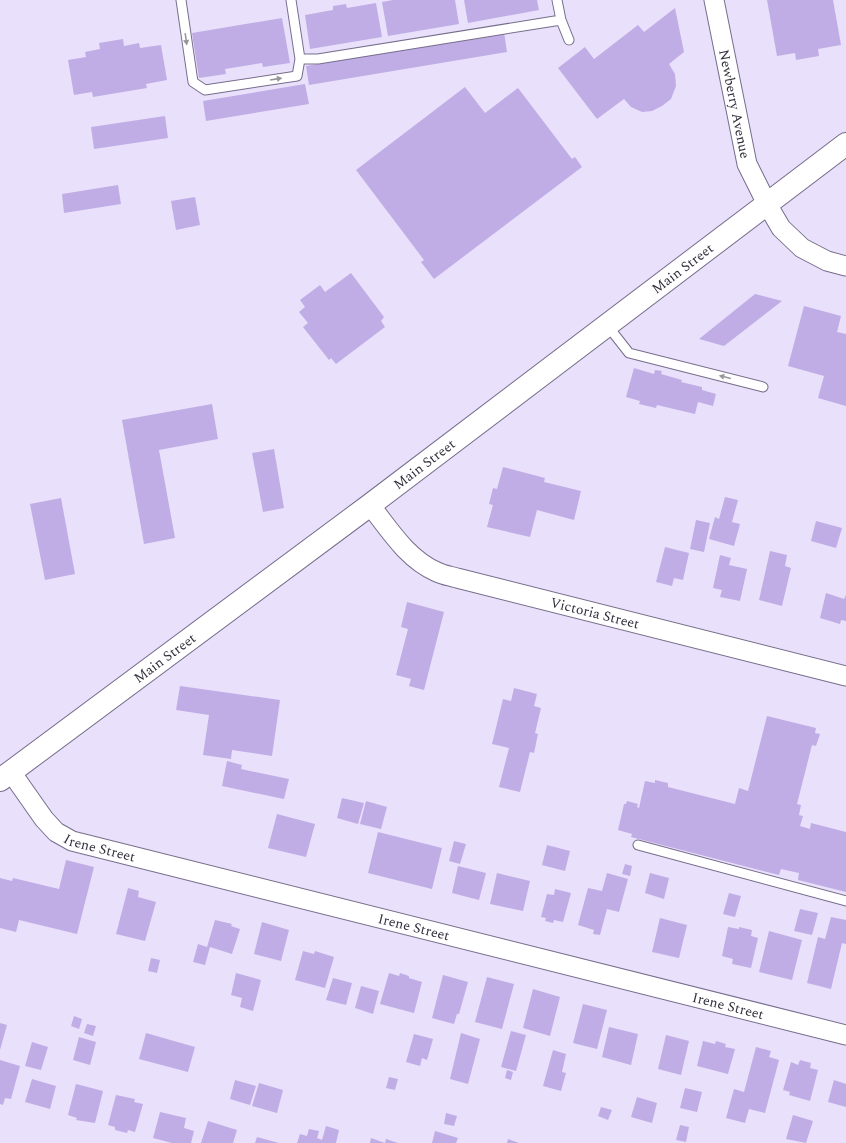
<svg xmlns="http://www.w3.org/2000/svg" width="846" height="1143" font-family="Spectral,serif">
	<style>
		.building { fill: #c0ade5 }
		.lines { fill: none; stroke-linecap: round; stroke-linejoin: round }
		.lane-casing { stroke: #776d8b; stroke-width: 11 }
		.street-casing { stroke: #776d8b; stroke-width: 21 }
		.primary-casing { stroke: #776d8b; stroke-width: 24 }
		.lane { stroke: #fff; stroke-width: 9 }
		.street { stroke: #fff; stroke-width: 19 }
		.primary { stroke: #fff; stroke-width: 22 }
		.oneway { fill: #98969d }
		.labels { text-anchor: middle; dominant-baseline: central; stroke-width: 4; stroke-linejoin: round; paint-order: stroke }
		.street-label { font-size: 14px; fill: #322e3b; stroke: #fff }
	</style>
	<rect width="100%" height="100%" fill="#e9e0fc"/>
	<!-- building -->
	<path class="building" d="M393,0H455L459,24L388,36L382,2Z
		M464,0H537L539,10L468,23Z
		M767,0H833L841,45L818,49L819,56L796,60L795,53L777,56Z
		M376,3L382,37L310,49L305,15L333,10V6L346,4L347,8Z
		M675,8L684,52L669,64L675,74L676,86L671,99L662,106L652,111L642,112L631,107L624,99L597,119L558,68L585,47L594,59L638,25L644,32Z
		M282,18L290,63L263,67L262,63L225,69L226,74L199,78L192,33Z
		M504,32L507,52L309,85L306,66Z
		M123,39L124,46L139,43L140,48L161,45L167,80L146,84L147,88L93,97L92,92L74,95L68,60L86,57L85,52L100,49L99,43Z
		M305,84L309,104L206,121L203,101Z
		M465,87L485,113L518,88L572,159L575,157L582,167L434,279L421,262L424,260L356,170Z
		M165,116L168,138L94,149L91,127Z
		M118,185L121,204L64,213L62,194Z
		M195,197L200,225L176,230L171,201Z
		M351,273L384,317L381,321L385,327L336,364L331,358L329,360L303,327L308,323L299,312L305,307L300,300L320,285L325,292Z
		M755,294L782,301L724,346L699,339Z
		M804,306L841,316L837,332L846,334V406L818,398L824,376L788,366Z
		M634,368L654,374L655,370L662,371L661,374L682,380L681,382L702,387V390L716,394L713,406L698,402L695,414L657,405L656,408L639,404L640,401L626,397Z
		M212,404L218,439L159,450L175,538L144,544L122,420Z
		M274,449L284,508L263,512L252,453Z
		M503,467L545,478L544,482L581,491L574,520L537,510L530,537L487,527L493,505L489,504L493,488L497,489Z
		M725,497L738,500L732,522L740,524L734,546L709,539L715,517L719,519Z
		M61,498L75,574L45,580L30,504Z
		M696,520L710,523L704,552L690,549Z
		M816,521L842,528L836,548L811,541Z
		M665,547L689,553L683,580L674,578L672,586L656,582Z
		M770,551L787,555L785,566L791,568L782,606L759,600Z
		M720,555L731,558L729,565L747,569L740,601L720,597L722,590L713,588Z
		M826,593L844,599L846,595V621L841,620L840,624L820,618Z
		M407,602L444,612L424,690L409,686L411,679L396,675L408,629L401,627Z
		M180,686L280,700L272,756L232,750L231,759L203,755L209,715L176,710Z
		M514,688L537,694L534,706L541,708L535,733L538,734L534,753L530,752L520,792L499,787L509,748L492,744L503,699L511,701Z
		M767,716L816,728L815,733L820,734L816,746L812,745L797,804L801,805L799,815L803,816L800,826L810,829L811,823L846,832V892L798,880L799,873L781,869L779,875L631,837L632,834L618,830L624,804H626L627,801L638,804L637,807L639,808L645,781L655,783V780L668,783V787L735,804L739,788L748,791Z
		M227,761L242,765L241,769L289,779L284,799L222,786Z
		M342,798L364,803L358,824L337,818Z
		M366,801L387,807L381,829L360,824Z
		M277,814L315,824L306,857L268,848Z
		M378,832L442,848L432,889L368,873Z
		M454,841L466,844L460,864L449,861Z
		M547,845L570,851L565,871L542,865Z
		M66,860L94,867L77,934L19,920L16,932L0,928V878L12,881L13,878L59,889Z
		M625,864L632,866L630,876L622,874Z
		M458,866L486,873L479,900L452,893Z
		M497,873L530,881L523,911L490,904Z
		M607,873L628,879L619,912L607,909L600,935L593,934L594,930L578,925L588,888L602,891Z
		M650,873L669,878L664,899L645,893Z
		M128,888L139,891L138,897L156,902L145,941L116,934Z
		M555,889L571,893L563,922L554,920L553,923L545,921L546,918L541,917L547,894L554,895Z
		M729,893L741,896L735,917L723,914Z
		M800,909L818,913L812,935L794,931Z
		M831,917L846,920V944L842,943L831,989L807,983L818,937L825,939Z
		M660,918L687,925L679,958L652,952Z
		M215,920L232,924L231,926L240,929L232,954L210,947L205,965L193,962L198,944L207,947Z
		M262,922L289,930L281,961L254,954Z
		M728,927L739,929V927L752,930L751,936L758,938L751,968L732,964L733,959L722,956Z
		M769,931L802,940L792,980L759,972Z
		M303,951L314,954L315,951L334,957L325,988L295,980Z
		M151,958L160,960L157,973L148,971Z
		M236,973L261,980L253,1011L240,1007L242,998L231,995Z
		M389,973L399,976L400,973L409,976V978L422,982L414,1013L380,1004Z
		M443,975L468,982L459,1014H457L454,1024L432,1018Z
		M487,977L514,984L502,1029L475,1022Z
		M333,978L352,983L346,1005L326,1000Z
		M361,986L379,991L373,1014L355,1008Z
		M533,989L560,997L550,1036L523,1028Z
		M583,1004L607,1010L597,1049L573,1043Z
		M74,1016L82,1019L79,1029L71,1026Z
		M0,1023L7,1025L0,1050Z
		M87,1024L96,1026L93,1036L84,1033Z
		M609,1027L638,1034L631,1065L602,1057Z
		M511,1031L526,1035L516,1071L501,1067Z
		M146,1033L195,1047L188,1072L139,1059Z
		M461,1033L480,1039L468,1084L450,1079Z
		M414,1034L433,1039L427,1060L422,1058L420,1066L406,1062Z
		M666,1035L689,1041L681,1075L658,1069Z
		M79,1037L96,1042L90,1065L73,1060Z
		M703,1041L715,1044L716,1041L726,1044L725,1047L735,1049L728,1074L697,1066Z
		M32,1042L48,1047L41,1070L25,1066Z
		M756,1047L771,1051L769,1057L779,1060L765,1113L749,1109L745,1123L726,1118L734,1089L744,1092Z
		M553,1050L566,1054L562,1072L566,1073L561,1091L543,1086Z
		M0,1060L20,1066L11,1099L5,1098L3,1105L0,1104Z
		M800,1060L811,1063L810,1068L818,1070L810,1101L789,1095L790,1092L783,1090L791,1062L798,1065Z
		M507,1070L513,1072L511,1080L505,1078Z
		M389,1077L398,1079L395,1090L386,1088Z
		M32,1079L56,1086L50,1109L25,1102Z
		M235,1080L256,1086L250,1105L230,1099Z
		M834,1080L846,1084V1107L828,1102Z
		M259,1083L283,1090L277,1113L252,1106Z
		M76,1084L103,1091L95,1123L76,1120L77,1118L68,1115Z
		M685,1088L702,1092L697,1112L680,1108Z
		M116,1095L135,1099L134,1102L143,1104L135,1132L128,1130L127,1133L115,1130V1127L108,1125Z
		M637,1097L657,1103L652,1123L631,1117Z
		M601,1107L612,1110L608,1120L598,1116Z
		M160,1112L186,1118L184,1128L194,1131L191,1143H172L153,1138Z
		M446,1113L457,1116L454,1126L444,1124Z
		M793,1115L813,1121L806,1143L786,1139Z
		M208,1121L237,1130L233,1143H201Z
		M680,1125L689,1127L686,1142L676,1140Z
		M326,1126L339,1130L336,1143H297L300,1134L307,1136L309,1129L319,1131L317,1138L322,1140Z
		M435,1131L458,1138L456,1143H432Z
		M257,1137L279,1143H255Z
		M371,1138L385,1143L386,1139L398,1143H370Z
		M508,1139L519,1143H507Z"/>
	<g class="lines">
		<!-- lane casing -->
		<g class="lane-casing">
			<path id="lane" d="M181,0L193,82L205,90L297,76L300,59L291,0
				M561,20L569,40
				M300,59H318L561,20L557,0
				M607,325L629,353L763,387
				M638,845L846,901"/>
		</g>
		<!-- street casing -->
		<g class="street-casing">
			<g id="street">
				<path id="s1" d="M714,0L747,164L767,204L781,228L802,248L827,261L846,266"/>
				<path id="s2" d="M370,505C389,529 407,559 437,572C443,575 450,576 457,578L846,676"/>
				<path id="s3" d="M11,772L44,819L56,832L72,841L846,1035"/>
			</g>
		</g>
		<!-- primary casing -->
		<g class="primary-casing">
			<g id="primary">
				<path id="s4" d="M0,780L370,505L846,144"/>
			</g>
		</g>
		<!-- lane -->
		<use href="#lane" class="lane"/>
		<!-- street -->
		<use href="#street" class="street"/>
		<!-- primary -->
		<use href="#primary" class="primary"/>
	</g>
	<!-- one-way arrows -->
	<defs><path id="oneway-solid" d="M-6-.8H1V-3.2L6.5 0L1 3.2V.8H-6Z"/></defs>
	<g class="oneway">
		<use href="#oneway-solid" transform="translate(186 39) rotate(82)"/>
		<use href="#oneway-solid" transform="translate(276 79) rotate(-9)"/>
		<use href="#oneway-solid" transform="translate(725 377) rotate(-166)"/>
	</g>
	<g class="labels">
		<!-- street labels -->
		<g class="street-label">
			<text stroke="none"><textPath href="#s1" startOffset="106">Newberry Avenue</textPath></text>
			<text stroke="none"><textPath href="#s4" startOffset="853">Main Street</textPath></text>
			<text stroke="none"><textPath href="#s4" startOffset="529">Main Street</textPath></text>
			<text stroke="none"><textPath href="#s2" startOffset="259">Victoria Street</textPath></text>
			<text stroke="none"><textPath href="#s4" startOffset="205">Main Street</textPath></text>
			<text stroke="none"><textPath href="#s3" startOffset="122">Irene Street</textPath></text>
			<text stroke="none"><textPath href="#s3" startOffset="446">Irene Street</textPath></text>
			<text stroke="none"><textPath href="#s3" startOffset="770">Irene Street</textPath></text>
		</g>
	</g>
</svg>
